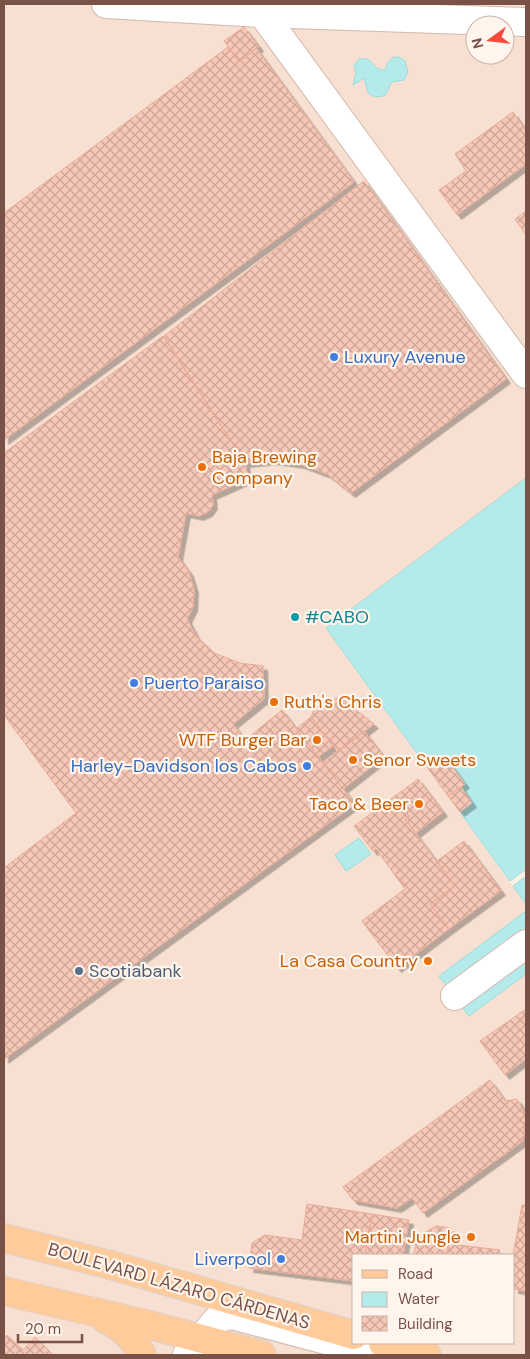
<svg xmlns="http://www.w3.org/2000/svg" width="530" height="1359" font-family="'DM Sans',sans-serif">
	<style>
		.residential { fill: #f7e0d1; fill-rule: evenodd }
		.water { fill: #b5eaea; stroke: #9bdcdd }
		.building { fill: url(#building-cross-hatch); stroke: #ebab97; filter: url(#shadow) }
		.lines { fill: none; stroke-linecap: round; stroke-linejoin: round }
		.minor-casing { stroke: #d4b8ab; stroke-width: 30 }
		.major-casing { stroke: #dcd2cf; stroke-width: 30 }
		.minor { stroke: #fff; stroke-width: 28 }
		.major { stroke: #ffcb9a; stroke-width: 28 }
		.shop-dot { fill: #3f7fe0; stroke: #fff5ec; stroke-width: 2 }
		.food-dot { fill: #e8710a; stroke: #fff5ec; stroke-width: 2 }
		.culture-dot { fill: #0f9aa8; stroke: #fff5ec; stroke-width: 2 }
		.service-dot { fill: #5c6f8a; stroke: #fff5ec; stroke-width: 2 }
		.labels { text-anchor: middle; dominant-baseline: central; stroke-width: 4.5; stroke-linejoin: round; paint-order: stroke }
		.shop-label { font-size: 18px; fill: #366cbe; stroke: #fff5ec; text-anchor: start }
		.food-label { font-size: 18px; fill: #c56008; stroke: #fff5ec; text-anchor: end }
		.culture-label { font-size: 18px; fill: #0d838f; stroke: #fff5ec; text-anchor: start }
		.service-label { font-size: 18px; fill: #4e5e75; stroke: #fff5ec; text-anchor: start }
		.street-label { font-size: 18px; fill: #7a5146; stroke: #fff5ec }
	</style>
	<defs>
		<pattern id="building-cross-hatch" width="8" height="8" patternUnits="userSpaceOnUse" patternTransform="scale(1.25)"><rect width="8" height="8" fill="#f7c8b8"/><path d="M0 0l8 8M0 8l8-8" fill="none" stroke="#cda597"/></pattern>
		<filter id="shadow"><feDropShadow dx="4.5" dy="4.5" stdDeviation="0" flood-color="#0004"/></filter>
	</defs>
	<rect width="100%" height="100%" fill="#fff0e3"/>
	<!-- residential -->
	<path class="residential" d="M4,4H526V478L326,628L526,904V911L439,976L469,1016L526,974V1355H4ZM475,25H505V55H475ZM354,1255H514V1343H354Z"/>
	<!-- water -->
	<path class="water" d="M394,57H399L405,61L408,72L404,80L392,82L385,95C378,98 374,97 368,93L364,78L353,85L356,73L354,66L359,59C375,56 371,71 385,70L388,62Z
		M526,478V869L510,881L460,812L472,803L461,787L464,784L444,756L427,767L326,628Z
		M359,838L371,854L346,871L335,855Z
		M526,876V904L513,886Z
		M526,911V974L469,1016L439,976Z"/>
	<!-- building -->
	<path class="building" d="M244,27L259,47L239,62L224,41Z
		M228,47L239,62L256,48L354,182L4,440V213Z
		M513,112L526,131V164L457,215L439,190L466,171L455,154Z
		M364,181L506,379L351,493L327,474L300,464L272,460L245,463L164,336Z
		M526,211V235L515,219Z
		M163,336L245,463L248,479L212,495L213,505L208,512L199,516L186,513L178,557L189,572L194,589L193,607L187,619L196,636L214,653L240,663L263,666L264,699L233,724L245,740L282,710L355,804L4,1059V868L76,813L4,715V453Z
		M340,697L374,724L338,752L311,717L315,707Z
		M311,717L333,746L318,757L296,729Z
		M364,731L384,757L343,789L323,763Z
		M444,755L465,784L448,796L427,767Z
		M418,779L443,812L416,833L405,819L409,816L395,796Z
		M461,787L472,803L460,812L448,796Z
		M395,796L409,816L405,819L455,886L430,904L449,929L397,968L362,921L405,889L376,849L373,851L354,826Z
		M464,841L501,891L449,929L430,904L455,886L437,861Z
		M526,1009V1059L505,1075L480,1041Z
		M490,1080L505,1101L517,1099L526,1116L523,1141L423,1213L412,1198L397,1208L353,1200L343,1187Z
		M307,1204L372,1214L365,1255H354V1281L249,1268L252,1243L265,1235L302,1240Z
		M522,1205H526V1291L514,1289L513,1255Z
		M372,1214L409,1220L403,1255H365Z
		M436,1226L451,1228L447,1255H414L417,1237Z
		M449,1244L500,1250L499,1255H447Z
		M7,1335L23,1350L35,1337L53,1355H4V1339Z"/>
	<g class="lines">
		<!-- minor casing -->
		<g class="minor-casing">
			<path id="minor" d="M106,4L262,13L526,22
				M262,13L526,374
				M455,996L526,944
				M187,1355L218,1319L224,1316L232,1315L382,1355"/>
		</g>
		<!-- major casing -->
		<g class="major-casing">
			<path id="major" d="M4,1238L107,1264L354,1335
				M4,1291L146,1324L262,1355
				M104,1318C123,1329 132,1335 142,1355
				M383,1343L427,1355"/>
		</g>
		<!-- minor -->
		<use href="#minor" class="minor"/>
		<!-- major -->
		<use href="#major" class="major"/>
	</g>
	<!-- markers -->
	<g class="shop-dot">
		<circle cx="334" cy="357" r="5"/>
		<circle cx="134" cy="683" r="5"/>
		<circle cx="307" cy="766" r="5"/>
		<circle cx="281" cy="1259" r="5"/>
	</g>
	<g class="food-dot">
		<circle cx="202" cy="467" r="5"/>
		<circle cx="274" cy="702" r="5"/>
		<circle cx="317" cy="740" r="5"/>
		<circle cx="353" cy="760" r="5"/>
		<circle cx="419" cy="804" r="5"/>
		<circle cx="428" cy="961" r="5"/>
		<circle cx="471" cy="1237" r="5"/>
	</g>
	<circle class="culture-dot" cx="295" cy="617" r="5"/>
	<circle class="service-dot" cx="79" cy="971" r="5"/>
	<g class="labels">
		<!-- shop labels -->
		<g class="shop-label">
			<text x="344" y="357">Luxury Avenue</text>
			<text x="144" y="683">Puerto Paraiso</text>
			<text x="297" y="766" text-anchor="end">Harley-Davidson los Cabos</text>
			<text x="271" y="1259" text-anchor="end">Liverpool</text>
		</g>
		<!-- food labels -->
		<g class="food-label">
			<text x="212" y="457" text-anchor="start">Baja Brewing<tspan x="212" dy="21">Company</tspan></text>
			<text x="284" y="702" text-anchor="start">Ruth's Chris</text>
			<text x="307" y="740">WTF Burger Bar</text>
			<text x="363" y="760" text-anchor="start">Senor Sweets</text>
			<text x="409" y="804">Taco &amp; Beer</text>
			<text x="418" y="961">La Casa Country</text>
			<text x="461" y="1237">Martini Jungle</text>
		</g>
		<!-- culture labels -->
		<g class="culture-label">
			<text x="305" y="617">#CABO</text>
		</g>
		<!-- service labels -->
		<g class="service-label">
			<text x="89" y="971">Scotiabank</text>
		</g>
		<!-- street labels -->
		<g class="street-label">
			<text transform="translate(179 1286) rotate(16)">BOULEVARD LÁZARO CÁRDENAS</text>
		</g>
	</g>
	<!-- border -->
	<rect width="530" height="1359" fill="none" stroke="#7a5146" stroke-width="10"/>
	<!-- legend -->
	<rect x="352" y="1254" width="162" height="90" fill="#fff5ec" stroke="#cab3aa"/>
	<rect x="362" y="1270" width="25" height="8" fill="#ffcb9a" stroke="#cab3aa"/>
	<text x="398" y="1279" font-size="15" fill="#7a5146">Road</text>
	<rect x="362" y="1292" width="25" height="15" fill="#b5eaea" stroke="#cab3aa"/>
	<text x="398" y="1304" font-size="15" fill="#7a5146">Water</text>
	<rect x="362" y="1316" width="25" height="15" fill="url(#building-cross-hatch)" stroke="#cab3aa"/>
	<text x="398" y="1329" font-size="15" fill="#7a5146">Building</text>
	<!-- north arrow -->
	<g transform="translate(490 40) rotate(255)"><circle r="24" fill="#fff5ec" stroke="#cab3aa"/>
	<path d="M0-4L9 19L0 12L-9 19Z" fill="#f54b3c"/>
	<text y="-8" font-size="14" font-weight="bold" text-anchor="middle" fill="#7a5146">N</text>
	</g>
	<!-- scale -->
	<path d="M18 1334v8h64v-8" fill="none" stroke="#7a5146" stroke-width="2.5"/>
	<text x="25" y="1334" font-size="15" fill="#7a5146" stroke="#fff5ec" stroke-width="4" paint-order="stroke">20 m</text>
</svg>
